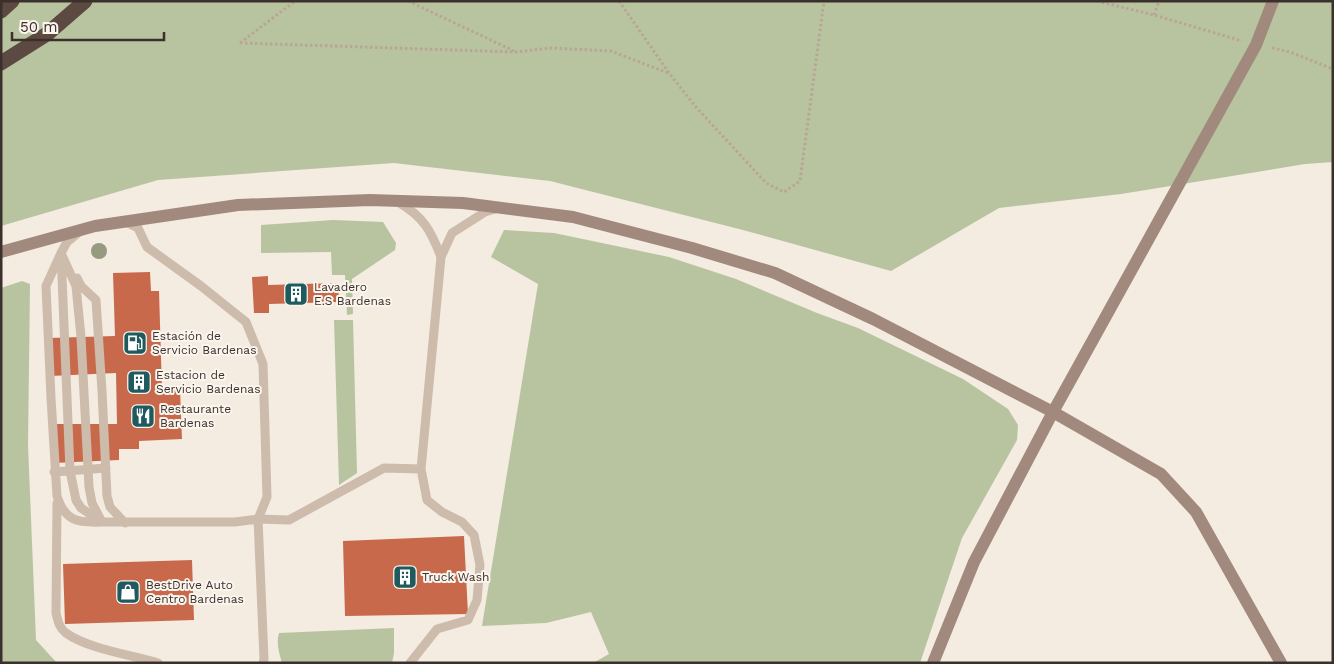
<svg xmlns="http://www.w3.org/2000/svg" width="1334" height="664" font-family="'Work Sans',sans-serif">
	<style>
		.green { fill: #b8c4a0 }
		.building { fill: #c8694b }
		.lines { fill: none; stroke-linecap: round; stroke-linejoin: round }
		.path { stroke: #b9a596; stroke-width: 3; stroke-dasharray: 2.5 2.5; stroke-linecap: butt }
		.lane { stroke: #cdbbac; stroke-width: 9 }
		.secondary { stroke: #a18a7d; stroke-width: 12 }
		.highway { stroke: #5c4a42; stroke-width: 15 }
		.tree { fill: #969b7f }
		.labels { text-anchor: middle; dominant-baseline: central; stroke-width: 4; stroke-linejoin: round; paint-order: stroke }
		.poi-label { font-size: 12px; fill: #3b302b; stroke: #fbf5ee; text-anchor: start }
	</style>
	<rect width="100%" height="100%" fill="#f4ebe1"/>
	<!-- green -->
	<path class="green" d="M1,1H1333V162L1305,164L1121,194L999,208L891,271L743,230L550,181L394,163L158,180L1,226Z
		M333,220L383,222L396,243L395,250L352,279L353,314L347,315L345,275H332L331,252L261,253V225Z
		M504,230L554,233L669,257L736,279L817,313L858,328L963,379L1008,409L1018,425L1017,440L962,538L920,663H593L609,654L591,612L546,623L482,626L538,284L491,257Z
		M22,281L30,284L28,445L36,640L57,663H1V288Z
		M334,320H353L357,473L339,485Z
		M394,628V653L392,663H282C279,653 276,643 279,633Z"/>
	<!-- building -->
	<path class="building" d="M150,272L151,291H159L162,390H180L182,439L139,441V449H119V460L54,463L53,424H117L116,373L50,376L49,338L115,336L113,273Z
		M268,276V285L338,283L339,302L269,304V313H254L252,277Z
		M464,536L468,614L345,616L343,541Z
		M192,560L194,620L65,624L63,564Z"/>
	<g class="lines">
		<!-- path -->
		<path class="path" d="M408,1L514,51
			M619,1L669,73L695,106L766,183L784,192L800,181L824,1
			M1097,1L1154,15L1242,41
			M1154,15L1159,1
			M240,43L515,52L551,48L611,51L668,73
			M240,43L295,1
			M1272,48L1290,52L1333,69"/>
		<!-- lane -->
		<path class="lane" d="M398,202C424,217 431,231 441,257
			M78,233L67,242L61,253L70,471L76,500L81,508L102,522H235L258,519L267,497L263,364L246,322L201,286L147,247L138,228L126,222
			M61,253L76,286L81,337L89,487L92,503L102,522C77,523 65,521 57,496L51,398L46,286Z
			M77,278L81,286L96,300L102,391L107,496L110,507L125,523
			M54,472L106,468
			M57,503L56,613C58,621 59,628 66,633C88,649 132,655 158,663
			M263,663L264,659L258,519L289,520L384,468L421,469
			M410,663L437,629L468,620L477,600L480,565L474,535L462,522L442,512L427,500L421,469L441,257L452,233L485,212L495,209"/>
		<!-- secondary -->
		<path class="secondary" d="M1,252L95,226L238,205L370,200L463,203L573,217L692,248L775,273L873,319L1053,412L1161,474L1196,512L1281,663
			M933,663L974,562L1053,412L1256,45L1273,1"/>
		<!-- highway -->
		<path class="highway" d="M1,11L12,1
			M1,63L47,34L85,1"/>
	</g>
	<!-- trees -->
	<circle class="tree" cx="99" cy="251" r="8"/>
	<!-- icons -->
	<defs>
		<g id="building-square" transform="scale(1.25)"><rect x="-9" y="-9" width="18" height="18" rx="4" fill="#1f5a5e" stroke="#fbf5ee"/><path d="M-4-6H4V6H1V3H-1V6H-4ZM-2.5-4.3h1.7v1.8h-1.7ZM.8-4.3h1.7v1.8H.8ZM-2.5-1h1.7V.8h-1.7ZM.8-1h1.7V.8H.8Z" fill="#fff"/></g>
		<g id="fuel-square" transform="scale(1.25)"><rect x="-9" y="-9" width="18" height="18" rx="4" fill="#1f5a5e" stroke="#fbf5ee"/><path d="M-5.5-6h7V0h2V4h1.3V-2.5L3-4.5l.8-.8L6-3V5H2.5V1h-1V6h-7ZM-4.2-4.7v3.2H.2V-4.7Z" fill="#fff"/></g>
		<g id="restaurant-square" transform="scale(1.25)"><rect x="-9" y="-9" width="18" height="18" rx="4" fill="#1f5a5e" stroke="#fbf5ee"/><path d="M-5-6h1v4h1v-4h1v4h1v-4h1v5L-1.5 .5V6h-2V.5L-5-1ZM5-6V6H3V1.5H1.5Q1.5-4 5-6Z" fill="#fff"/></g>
		<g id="shop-square" transform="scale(1.25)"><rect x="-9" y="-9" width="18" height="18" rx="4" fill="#1f5a5e" stroke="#fbf5ee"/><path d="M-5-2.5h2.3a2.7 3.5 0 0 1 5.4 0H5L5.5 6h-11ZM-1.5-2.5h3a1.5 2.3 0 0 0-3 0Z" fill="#fff"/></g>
	</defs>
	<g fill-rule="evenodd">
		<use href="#building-square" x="296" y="294"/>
		<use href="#fuel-square" x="135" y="343"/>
		<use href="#building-square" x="139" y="382"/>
		<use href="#restaurant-square" x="143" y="416"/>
		<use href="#building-square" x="405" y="577"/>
		<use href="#shop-square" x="128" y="592"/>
	</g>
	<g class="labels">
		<!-- poi labels -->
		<g class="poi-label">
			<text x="314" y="287">Lavadero<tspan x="314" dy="14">E.S Bardenas</tspan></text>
			<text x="152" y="336">Estación de<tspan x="152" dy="14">Servicio Bardenas</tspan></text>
			<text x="156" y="375">Estacion de<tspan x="156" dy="14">Servicio Bardenas</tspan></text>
			<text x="160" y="409">Restaurante<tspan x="160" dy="14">Bardenas</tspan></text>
			<text x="422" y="577">Truck Wash</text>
			<text x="146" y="585">BestDrive Auto<tspan x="146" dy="14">Centro Bardenas</tspan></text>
		</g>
	</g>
	<!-- border -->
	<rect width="1334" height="664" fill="none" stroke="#3b302b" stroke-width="5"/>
	<!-- scale -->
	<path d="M12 32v8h152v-8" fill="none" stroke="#3b302b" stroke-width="2.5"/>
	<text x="20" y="32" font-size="15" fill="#3b302b" stroke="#fbf5ee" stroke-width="4" paint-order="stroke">50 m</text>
</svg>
